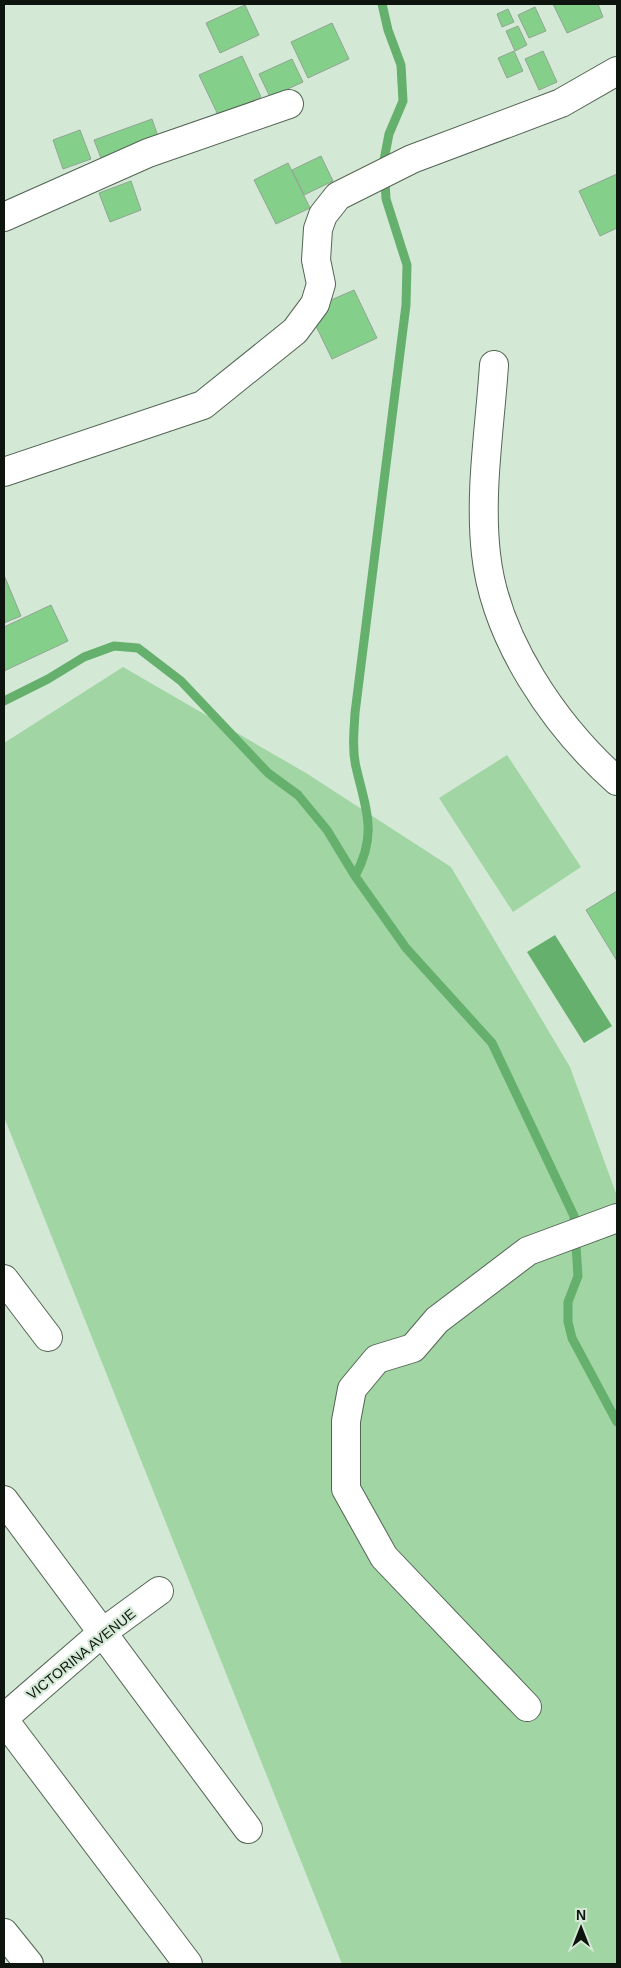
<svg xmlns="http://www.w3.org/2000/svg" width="621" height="1968" font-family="Helvetica,sans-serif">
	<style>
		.green { fill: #a1d5a4 }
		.water { fill: #65b06d }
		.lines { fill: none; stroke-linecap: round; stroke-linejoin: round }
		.stream { stroke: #65b06d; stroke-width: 9 }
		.building { fill: #84d08b; stroke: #91a592 }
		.minor-casing { stroke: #536554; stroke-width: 30 }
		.minor { stroke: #fff; stroke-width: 28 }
		.labels { text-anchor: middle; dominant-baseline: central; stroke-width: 4.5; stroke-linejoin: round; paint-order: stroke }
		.street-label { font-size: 14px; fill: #0e150e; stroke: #d4e9d5 }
	</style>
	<rect width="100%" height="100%" fill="#d4e9d5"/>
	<!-- green -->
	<path class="green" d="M123,667L306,773L451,867L570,1067L617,1196V1964H342L4,1117V743Z
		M507,755L581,867L513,912L439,798Z"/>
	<!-- water -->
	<path class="water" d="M555,935L612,1026L584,1043L527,952Z"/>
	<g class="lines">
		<!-- stream -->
		<path class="stream" d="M4,701L48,679L84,657L114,646L138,648L181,681L268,773L298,795L327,830L355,876L406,948L492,1043L574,1216L578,1276L568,1302V1322L572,1338L617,1422
			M355,876C378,834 366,810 356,767C352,750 354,731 355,713L406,305L407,265L386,199L384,160L389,134L403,101L401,65L388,30L382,4"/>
	</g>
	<!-- building -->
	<path class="building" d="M553,4H598L603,17L567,33Z
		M245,5L259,35L220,53L206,23Z
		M535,7L546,31L529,38L518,15Z
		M508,9L514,22L502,27L497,14Z
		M332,23L349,59L308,78L291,42Z
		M518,26L527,45L515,51L506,31Z
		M514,51L523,71L507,78L498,58Z
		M543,51L557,82L539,90L525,59Z
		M242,56L261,97L219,117L199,75Z
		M292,59L303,82L270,97L259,74Z
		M152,119L161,145L104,166L94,140Z
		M80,130L91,159L63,169L53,140Z
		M321,156L333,181L304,195L292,170Z
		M288,163L310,208L276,224L254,180Z
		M617,174V228L600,236L579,191Z
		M131,181L141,210L110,222L99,193Z
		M354,290L377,338L332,359L315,324L331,300Z
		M4,575L21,616L4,623Z
		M51,605L68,641L4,671V627Z
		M617,891V961L586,910Z"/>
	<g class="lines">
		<!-- minor casing -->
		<g class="minor-casing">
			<path id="minor" d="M4,217L148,153L289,104
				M494,365C490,427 479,492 486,554C495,639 555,726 617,781
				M4,472L203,405L295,331L315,304L321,284L316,260L318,229L323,215L338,196L412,159L561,103L617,71
				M4,1279L48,1337
				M4,1500L248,1829
				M527,1707L384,1557L346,1489V1421L352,1389L377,1359L413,1348L437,1320L528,1251L617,1218
				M4,1718L103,1632L159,1591
				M4,1720L188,1964
				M4,1933L29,1964"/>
		</g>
		<!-- minor -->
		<use href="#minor" class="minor"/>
	</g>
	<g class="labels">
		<!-- street labels -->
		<g class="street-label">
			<text transform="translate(81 1654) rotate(-39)">VICTORINA AVENUE</text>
		</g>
	</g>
	<!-- border -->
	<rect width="621" height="1968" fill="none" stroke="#0e150e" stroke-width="10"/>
	<!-- north arrow -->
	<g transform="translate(581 1928)" stroke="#d4e9d5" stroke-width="4" paint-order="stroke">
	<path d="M0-4L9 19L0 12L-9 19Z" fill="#0e150e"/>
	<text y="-8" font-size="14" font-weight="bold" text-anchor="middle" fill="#0e150e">N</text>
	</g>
</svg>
